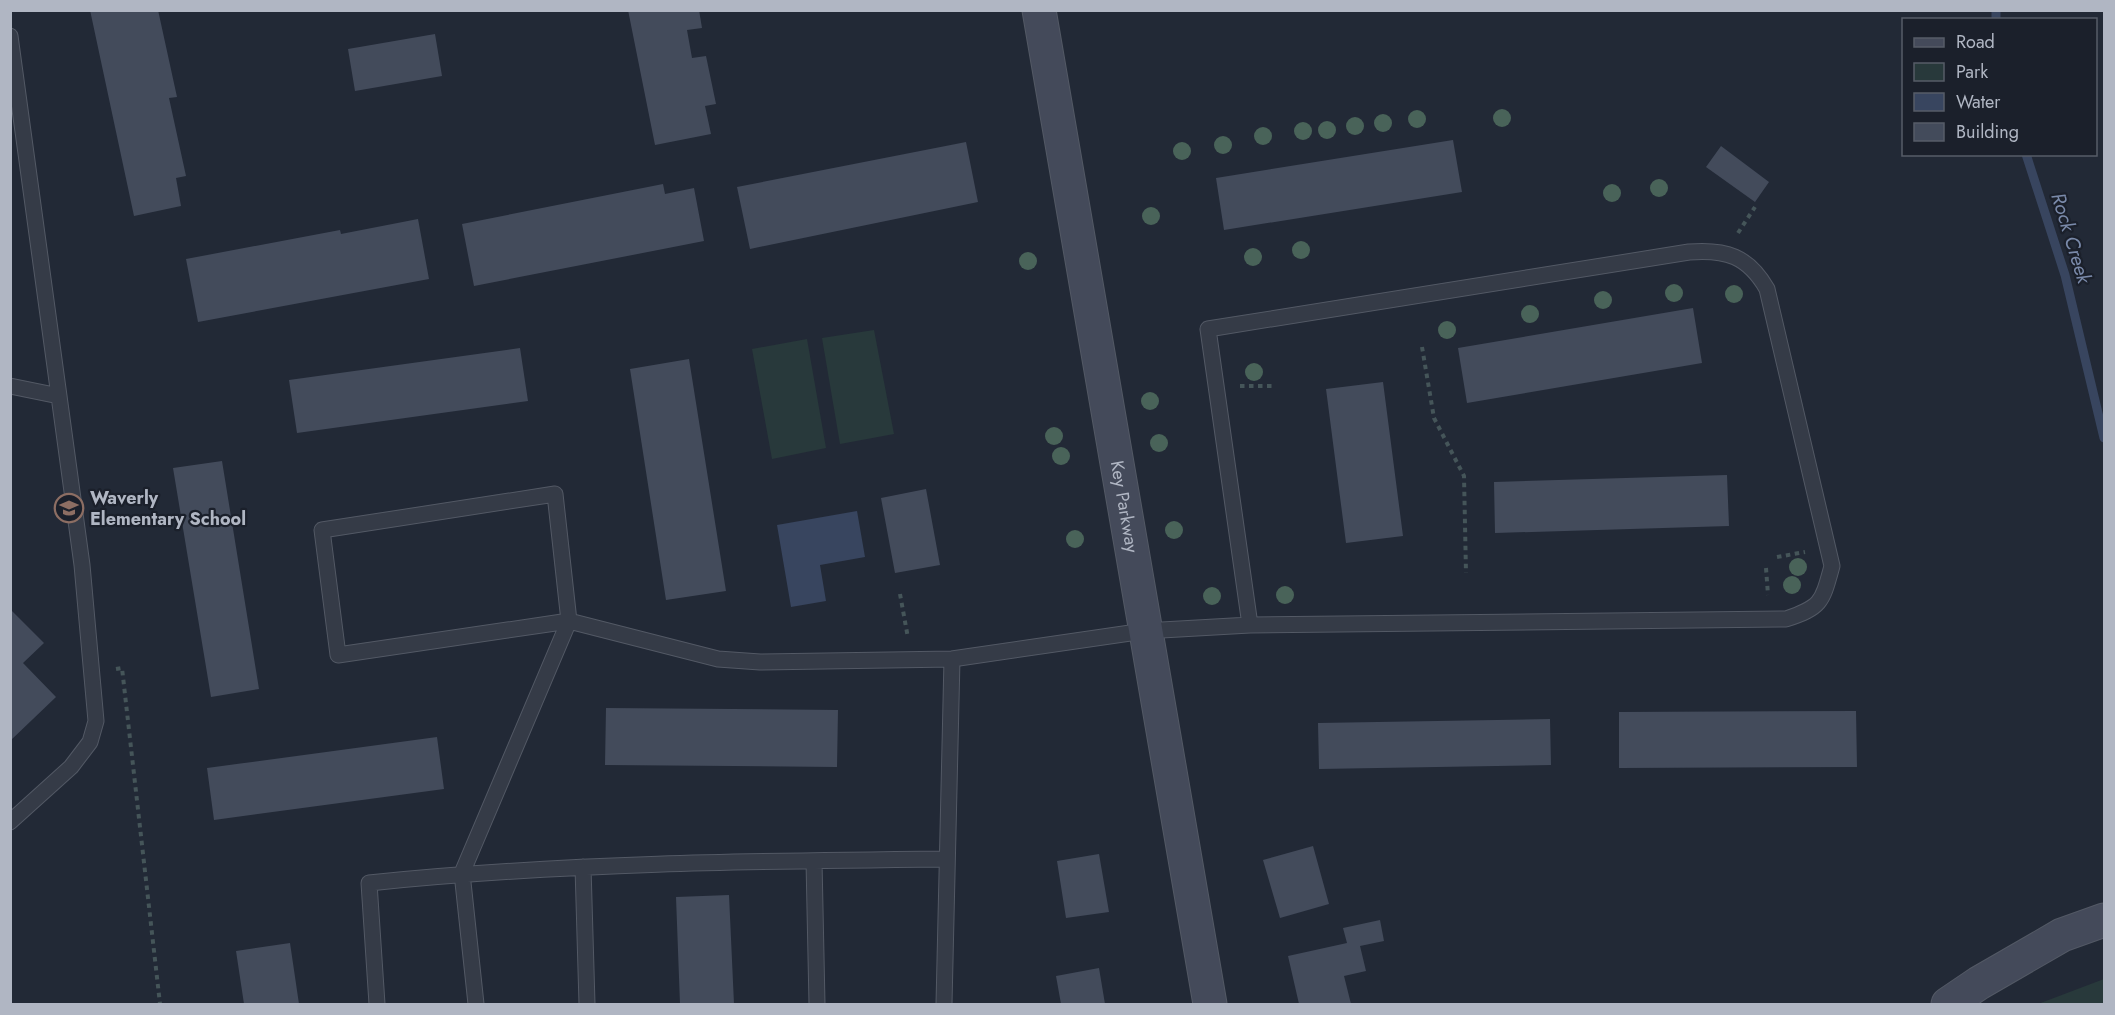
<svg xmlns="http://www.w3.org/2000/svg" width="2115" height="1015" font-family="Jost,sans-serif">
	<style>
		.green { fill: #28393b }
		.water { fill: #38455f }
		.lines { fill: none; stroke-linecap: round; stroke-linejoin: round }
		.stream { stroke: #38455f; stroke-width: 9 }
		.building { fill: #434b5b }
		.lane-casing { stroke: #535965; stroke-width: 17 }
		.secondary-casing { stroke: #535965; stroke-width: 35 }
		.path { stroke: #455559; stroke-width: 4; stroke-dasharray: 4.5 4.5; stroke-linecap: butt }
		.lane { stroke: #353b47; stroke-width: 15 }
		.secondary { stroke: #444a5a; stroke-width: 33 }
		.tree { fill: #496359 }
		.labels { text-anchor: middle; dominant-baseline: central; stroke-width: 4.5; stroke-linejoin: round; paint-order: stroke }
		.poi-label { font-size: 18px; font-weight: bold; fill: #b0b6c3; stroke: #1b202b; text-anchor: start }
		.street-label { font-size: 18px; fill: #b0b6c3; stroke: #1b202b }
		.water-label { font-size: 20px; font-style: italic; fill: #7a8aaa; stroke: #1b202b }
	</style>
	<rect width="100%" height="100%" fill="#222936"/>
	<!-- green -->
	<path class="green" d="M874,330L894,434L840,444L822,338Z
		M807,339L826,448L772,459L752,349Z
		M2104,979V1004H2038Z"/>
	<!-- water -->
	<path class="water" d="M857,511L865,557L820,565L826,601L791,607L777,525Z"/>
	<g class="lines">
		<!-- stream -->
		<path class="stream" d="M1996,10V20
			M2026,154L2065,275L2104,438"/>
	</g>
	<!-- building -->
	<path class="building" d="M90,10H158L177,97L169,98L186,176L176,178L181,206L134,216Z
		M628,10H699L702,28L687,30L692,58L706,56L716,104L705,106L711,134L655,145Z
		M435,34L442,76L355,91L348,49Z
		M1453,140L1462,192L1224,230L1216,178Z
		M966,142L978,202L750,249L737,187Z
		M1721,146L1769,182L1755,202L1706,167Z
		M663,184L665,194L694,188L704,241L474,286L462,224Z
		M418,219L429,279L198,322L186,259L340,230L341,234Z
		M1693,308L1702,363L1467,403L1458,348Z
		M520,348L528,401L297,433L289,380Z
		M689,359L726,591L666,600L630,369Z
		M1383,382L1403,536L1346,543L1326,389Z
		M222,461L259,689L211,697L173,468Z
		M1727,475L1729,526L1495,533L1494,482Z
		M926,489L940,565L895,573L881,498Z
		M10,609L44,643L23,663L56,697L10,741Z
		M606,708L838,710L837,767L605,765Z
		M1856,711L1857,767L1619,768V712Z
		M1550,719L1551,765L1319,769L1318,723Z
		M437,737L444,789L214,820L207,768Z
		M1313,846L1329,904L1280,918L1263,860Z
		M1099,854L1109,912L1066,918L1057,861Z
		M729,895L734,1004H680L676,897Z
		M1380,920L1384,941L1360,946L1366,971L1344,976L1351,1004H1299L1288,956L1347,943L1343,928Z
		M290,943L299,1004H244L236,951Z
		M1099,968L1105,1004H1061L1056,976Z"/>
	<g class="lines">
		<!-- lane casing -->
		<g class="lane-casing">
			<path id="lane" d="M10,36L82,565L96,721L90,742L71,767L10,822
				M10,386L59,396
				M555,494L569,621L338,655L322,530Z
				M814,861L817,1004
				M583,867L587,1004
				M377,1004L369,883C561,863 754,861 947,859
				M476,1004L462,873L569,621L718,659L760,662L952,659L1144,631L1250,625L1786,619C1822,607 1822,602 1832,566L1767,289C1748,256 1726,249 1689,252L1208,329L1250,625
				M944,1004L952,659"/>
		</g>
		<!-- secondary casing -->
		<g class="secondary-casing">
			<g id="secondary">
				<path id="s1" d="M1039,10L1210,1004"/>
				<path d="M1948,1004L1979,983L2062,935L2104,920"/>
			</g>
		</g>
		<!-- path -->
		<path class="path" d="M1738,233L1755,207
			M1422,347L1434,418L1464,476L1466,573
			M1240,386H1272
			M1777,557L1805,552
			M1766,568L1768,595
			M900,594L908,638
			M116,669L122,668L160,1004"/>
		<!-- lane -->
		<use href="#lane" class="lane"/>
		<!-- secondary -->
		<use href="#secondary" class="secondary"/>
	</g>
	<!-- trees -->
	<g class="tree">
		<circle cx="1502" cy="118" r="9"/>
		<circle cx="1417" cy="119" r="9"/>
		<circle cx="1383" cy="123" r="9"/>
		<circle cx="1355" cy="126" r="9"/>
		<circle cx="1327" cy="130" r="9"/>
		<circle cx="1303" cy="131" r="9"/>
		<circle cx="1263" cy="136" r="9"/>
		<circle cx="1223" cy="145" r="9"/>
		<circle cx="1182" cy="151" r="9"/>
		<circle cx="1659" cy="188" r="9"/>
		<circle cx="1612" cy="193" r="9"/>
		<circle cx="1151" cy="216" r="9"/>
		<circle cx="1301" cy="250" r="9"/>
		<circle cx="1253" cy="257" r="9"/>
		<circle cx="1028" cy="261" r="9"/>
		<circle cx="1674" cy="293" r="9"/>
		<circle cx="1734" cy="294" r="9"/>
		<circle cx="1603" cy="300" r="9"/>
		<circle cx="1530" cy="314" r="9"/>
		<circle cx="1447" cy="330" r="9"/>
		<circle cx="1254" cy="372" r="9"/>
		<circle cx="1150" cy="401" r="9"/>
		<circle cx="1054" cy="436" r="9"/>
		<circle cx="1159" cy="443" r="9"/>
		<circle cx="1061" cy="456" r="9"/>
		<circle cx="1174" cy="530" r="9"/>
		<circle cx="1075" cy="539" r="9"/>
		<circle cx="1798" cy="567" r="9"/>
		<circle cx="1792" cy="585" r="9"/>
		<circle cx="1285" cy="595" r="9"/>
		<circle cx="1212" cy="596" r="9"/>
	</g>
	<!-- icons -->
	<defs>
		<g id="school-ring" transform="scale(1.5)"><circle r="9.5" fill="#1b202b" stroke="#8d6e63" stroke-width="1.5"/><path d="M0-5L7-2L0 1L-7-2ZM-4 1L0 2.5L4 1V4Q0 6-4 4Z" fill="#8d6e63"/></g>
	</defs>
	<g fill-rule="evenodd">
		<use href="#school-ring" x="69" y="508"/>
	</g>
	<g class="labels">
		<!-- poi labels -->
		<g class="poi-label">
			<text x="90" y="498">Waverly<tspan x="90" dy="21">Elementary School</tspan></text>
		</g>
		<!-- street labels -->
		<g class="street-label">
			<text stroke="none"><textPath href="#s1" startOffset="504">Key Parkway</textPath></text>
		</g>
		<!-- water labels -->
		<g class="water-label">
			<text transform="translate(2071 238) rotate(73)">Rock Creek</text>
		</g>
	</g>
	<!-- border -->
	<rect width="2115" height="1015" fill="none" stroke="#b0b6c3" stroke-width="24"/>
	<!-- legend -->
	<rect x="1902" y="18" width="195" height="138" fill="#1b202b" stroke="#575c68" stroke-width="1.5"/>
	<rect x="1914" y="38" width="30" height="9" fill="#444a5a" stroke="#575c68" stroke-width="1.5"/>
	<text x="1956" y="48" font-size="18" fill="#b0b6c3">Road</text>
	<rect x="1914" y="63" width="30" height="18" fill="#28393b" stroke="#575c68" stroke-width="1.5"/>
	<text x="1956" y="78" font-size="18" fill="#b0b6c3">Park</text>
	<rect x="1914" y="93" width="30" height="18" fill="#38455f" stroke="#575c68" stroke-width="1.5"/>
	<text x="1956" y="108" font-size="18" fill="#b0b6c3">Water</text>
	<rect x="1914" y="123" width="30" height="18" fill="#434b5b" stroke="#575c68" stroke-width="1.5"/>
	<text x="1956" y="138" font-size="18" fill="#b0b6c3">Building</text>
</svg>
